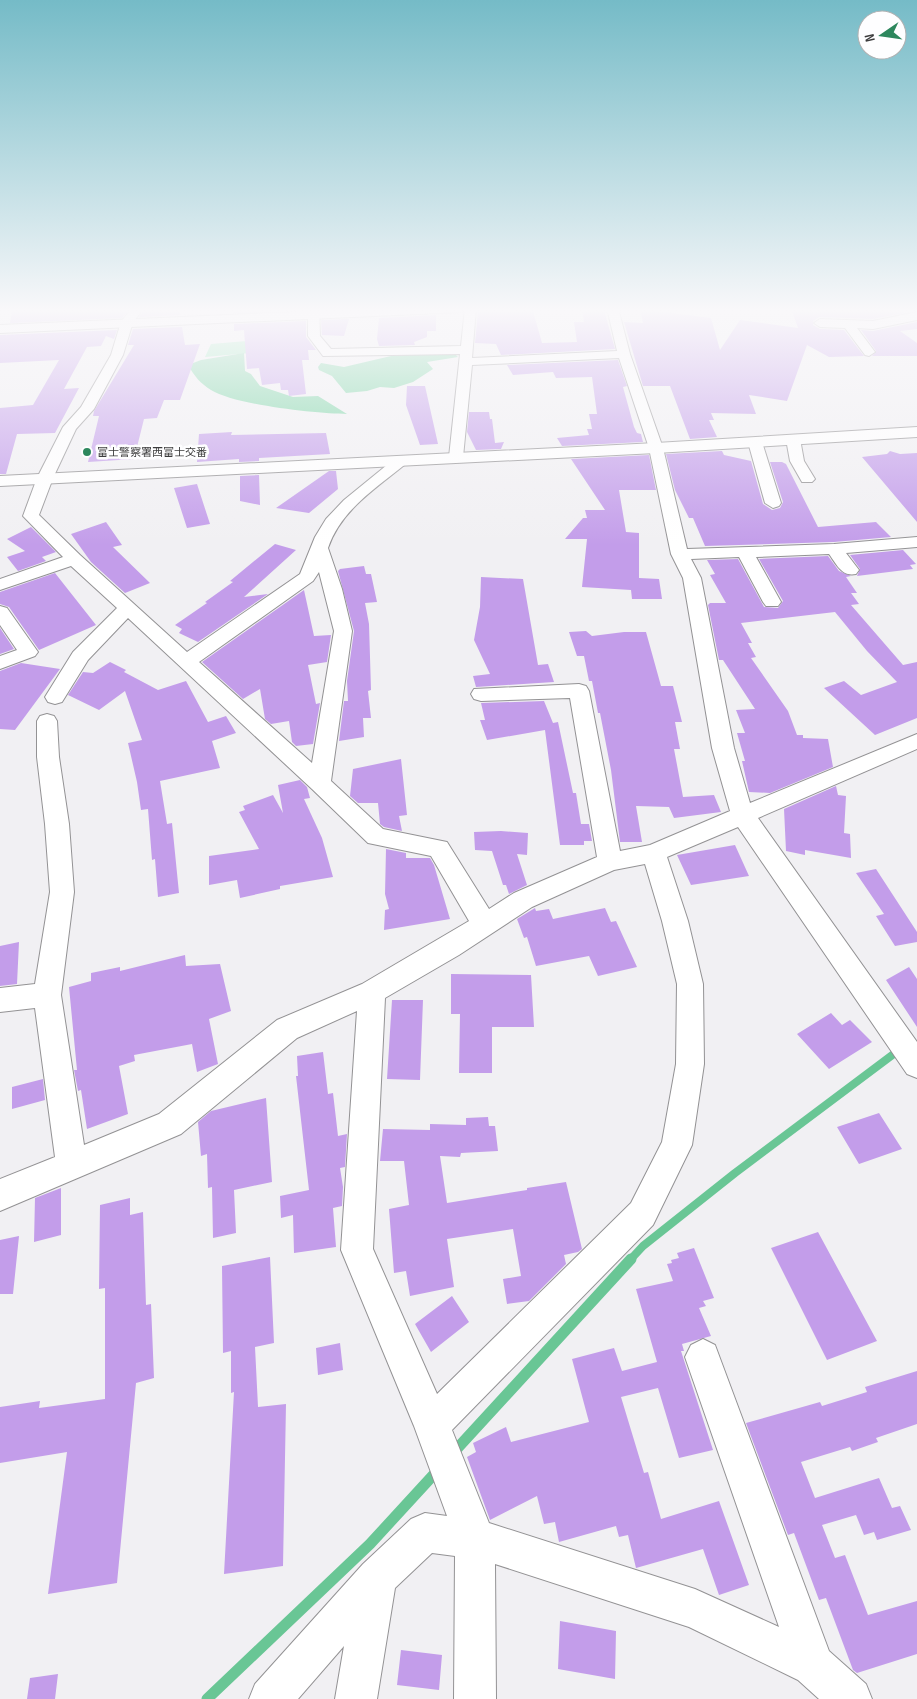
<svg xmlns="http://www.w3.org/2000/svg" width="917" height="1699" font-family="'Sofia Sans Condensed','Noto Sans JP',sans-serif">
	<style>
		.green { fill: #93e5b7 }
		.forest { fill: #75d2a1 }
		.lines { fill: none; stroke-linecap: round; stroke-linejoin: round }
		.stream-far1 { stroke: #69c695; stroke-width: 8 }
		.stream { stroke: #69c695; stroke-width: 11 }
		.building { fill: #c39dea }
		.street-casing { stroke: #939294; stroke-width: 2 }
		.secondary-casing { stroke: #939294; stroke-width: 2 }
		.street { fill: #fff; fill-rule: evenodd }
		.secondary { fill: #fff; fill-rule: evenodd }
		.poi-dot { fill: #2d875d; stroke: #fefeff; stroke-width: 2 }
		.labels { text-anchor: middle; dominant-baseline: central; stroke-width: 5; stroke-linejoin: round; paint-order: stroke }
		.far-poi-label { font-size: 11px; fill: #3c3c3d; stroke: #fefeff; text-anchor: start }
	</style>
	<rect width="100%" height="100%" fill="#f1f0f3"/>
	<!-- green -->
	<path class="green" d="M272,339V351L205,357L211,344Z"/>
	<!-- forest -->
	<path class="forest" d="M453,352L458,357L427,362L433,369L413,382L394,388L380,387L367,391L346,393L332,376L319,370L318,367L321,363L344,367L391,356Z
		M244,353L245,371L251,374L260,386L293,397L318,396L347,414C318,414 235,405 211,390C200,383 195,377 188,365L201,360Z"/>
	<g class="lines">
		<!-- stream-far1 -->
		<path class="stream-far1" d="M630,1260L643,1246L735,1173L899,1050"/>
		<!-- stream -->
		<path class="stream" d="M453,1453L631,1259
			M207,1699L370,1544L437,1471"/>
	</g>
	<!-- building -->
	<path class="building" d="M62,308H130L122,318L10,323L12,311Z
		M146,308H178L180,315L139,317Z
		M234,308H275V311L234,313Z
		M791,308H892L904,313L873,319L819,317L813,321V325L820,329L844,330L864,356L829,357L807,345L787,401L749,395L756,414L711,413L714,420H709L717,437L690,439L670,386H643L624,322L643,323L640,309L711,318L720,350L740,320L798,328Z
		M582,310H604L615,349L501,355L496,344L475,343L478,312L533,311L542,343L577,342L574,322H584Z
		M436,315V331H427V337L414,342L415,345L379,346L377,339L379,318Z
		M349,319L344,336L322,335L321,320Z
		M306,321V337L316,350H308L309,360H302L306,394L289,396L288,390H281L280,383L262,385L259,368L247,369L244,330L234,331V324Z
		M917,322V329L900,331L917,343V356H872L876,351L861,330L873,331Z
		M182,327L185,345L200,344L180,400H164L157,418L144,419L134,459L88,462L99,416H93L94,411L134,345H128L133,329Z
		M117,330L114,339L106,336L101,346L87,347L64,389L79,388L55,433L17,434L6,474H0V408L33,405L59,360L0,363V335Z
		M618,360L627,386L623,387L634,427L637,433L641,434L643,442L562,446L557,438L589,435L587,429H592L589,414H597L592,377L556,378L553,372L513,375L507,365Z
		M407,386H425L438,444L420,445L406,405Z
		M469,412H489L490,419H492L495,443L504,442L501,449L476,450L467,432Z
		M232,432L231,435L326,433L330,454L259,458V461L239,462V459L197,462L199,434Z
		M722,451L724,455L751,461L763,504L772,510L780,508L783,502L770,462H782L786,464L818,527L876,522L891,537L834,542L705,546L693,518H689L675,490L666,454Z
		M890,451L900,454L917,453V522L862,457L887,454Z
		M649,455L656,490H619L626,532L639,533V578L659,579L662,599H632L631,590L582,587L587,539H565L583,518H587L585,510H605L571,459Z
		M329,471H336L338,489L309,513L276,508Z
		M259,475L260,505L240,501V476Z
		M197,484L210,524L187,528L174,488Z
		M106,522L122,545L113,547L150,583L125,593L91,562L71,534Z
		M31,527L56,552L42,557L46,561L18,571L7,557L25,551L7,539Z
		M275,544L296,550L244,597L268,594L198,642L179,633L182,629L175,625L207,603L205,602L233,582L230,581Z
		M903,550L916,564L910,565L913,569L857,576L860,569L850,555Z
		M828,556L839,571L851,576L846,577L857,593H851L859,604L851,605L903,665L917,662V718L875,735L824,688L844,681L861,695L897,682L867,651L835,612L741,623L752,643H748L756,657L751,658L788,711L797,735H803V738L828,739L833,767L770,793L749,792L742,761H745L737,733H745L736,710L755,709L723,660H719L708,605L710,603H726L710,575L715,574L707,560L738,559L764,607L778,608L783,601L759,559Z
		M364,566L366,574H371L377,602L365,603L369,624L371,690L368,691L371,718H363L364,737L339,741L344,701H348L347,681L354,631L338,571L340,569Z
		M55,573L96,625L39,650L9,607L0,604V592Z
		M481,577L523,579L538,665L548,664L554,682L476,687L473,676L490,674L474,640L480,607Z
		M304,590L314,636L331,635L327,662L308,665L316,704L320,703L313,744L296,746L292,742L289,721L271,724L265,719L260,689L243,699L202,662Z
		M0,628L14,649L0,654Z
		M586,631L592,636L624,632H646L661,686H673L682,722H675L680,749H674L683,797L714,795L721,812L674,818L669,807L636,806L642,842H620L611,770L600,713H598L592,681H589L584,656H577L569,632Z
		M110,662L126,670L124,672L158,690L186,681L208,722L226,716L236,733L212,741L220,768L160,781L167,824L172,823L179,893L158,897L155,859L152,860L148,809L141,810L137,782L128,743L142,740L125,691L99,710L68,695L83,672L93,673Z
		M21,663L60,669L15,730L0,729V671Z
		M544,701L553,723L558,722L573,793H576L581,824H589L592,841H584V845H560L545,730L487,740L480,720H485L481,703Z
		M401,759L407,815L399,816L402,831L384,827L380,824L378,803H358L350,796L353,769Z
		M300,780L307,787L310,798L304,799L322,838L333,877L280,886V889L240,898L237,880L209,885V856L259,849L239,812L245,810L243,806L273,795L283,813L278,785Z
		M836,786L838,795L846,796L844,833L850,834L851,858L805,850V855L786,851L784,809Z
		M501,831L528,833L527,855L517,854L527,885L509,894L506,885H503L492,851L475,850L474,832Z
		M735,845L749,876L691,885L677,855Z
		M386,849L406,853V858H430L434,865L450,919L384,930L385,910L389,909L385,894Z
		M876,869L917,932V942L895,946L876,916L884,914L856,873Z
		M535,908L536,911L549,909L553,919L605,908L611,922L616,921L637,967L598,976L589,956L536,966L527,937L524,938L517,919Z
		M19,942L17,984L0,986V946Z
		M185,955L186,966L220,964L231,1011L209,1019L218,1064L197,1072L192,1044L134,1055L135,1061L119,1066L128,1114L87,1129L81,1090L78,1091L74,1070H77L69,987L91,981V973L120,967V971Z
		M909,967L917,979V1027L886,980Z
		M451,974L531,975L534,1027H492V1073H459L460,1014H451Z
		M392,1000H423L420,1080L387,1079Z
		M831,1013L842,1025L850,1020L872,1042L829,1069L797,1034Z
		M323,1052L328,1094L333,1093L338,1136L347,1134L345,1167L340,1168L343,1187L342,1206L333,1208L336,1247L294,1253L293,1215L281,1218L280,1196L309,1190L296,1076H298L297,1056Z
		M43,1079L45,1100L12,1109V1087Z
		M266,1098L272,1182L234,1190L236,1233L213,1238L212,1187L208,1188L207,1154L201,1156L198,1122L211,1111Z
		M879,1113L902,1149L859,1164L837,1127Z
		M488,1117L489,1126H495L498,1151L461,1153L460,1157L440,1156L447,1203L527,1190V1188L566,1182L582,1249L578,1252L564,1255L566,1264L529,1301L507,1304L503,1279L521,1276L513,1229L447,1239L454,1287L410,1296L406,1271L394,1273L389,1209L409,1205L404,1161H380L383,1129L430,1130V1124L466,1125V1118Z
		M61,1188V1235L34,1242L35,1198Z
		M130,1198V1215L143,1212L146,1305L151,1304L154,1378L136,1383L117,1583L48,1594L67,1452L0,1463V1407L40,1401L39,1408L105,1399V1288L99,1289L100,1205Z
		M818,1232L877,1341L827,1360L771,1248Z
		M19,1236L13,1294H0V1240Z
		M694,1248L714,1298L703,1301L706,1306L699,1308L711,1336L682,1344L684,1351H681L713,1450L679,1458L658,1388L621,1397L644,1473L648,1472L661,1519L719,1501L749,1585L719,1595L703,1549L636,1568L628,1535L619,1537L616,1526L559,1542L555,1522L544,1524L537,1496L490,1520L467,1457L476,1452L473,1443L506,1427L511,1442L589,1422L572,1359L614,1348L622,1371L657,1362L636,1289L673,1281L667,1264L672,1263L671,1260L679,1258L677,1253Z
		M270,1257L274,1343L255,1347L258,1407L286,1404L283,1566L224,1574L234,1392L231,1393V1351L223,1353L222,1266Z
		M452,1296L469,1322L431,1352L415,1324Z
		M340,1343L343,1370L318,1375L316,1348Z
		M917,1371V1424L876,1438L878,1442L852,1451L850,1447L801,1462L815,1498L879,1478L892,1508L900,1506L911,1530L877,1540L874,1532L864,1535L856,1515L822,1525L835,1558L845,1555L868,1615L917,1601V1654L857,1673L853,1670L826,1598L819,1600L794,1533L788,1535L746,1423L820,1402L822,1406L867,1392L865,1387Z
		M560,1621L616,1631L615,1679L558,1669Z
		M401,1650L442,1655L439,1690L397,1685Z
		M58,1674L55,1699H27L30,1678Z"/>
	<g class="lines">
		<!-- street casing -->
		<g class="street-casing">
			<path id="street" d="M132,308H144L133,322L123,355L94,409L76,429L53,478L39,515L80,555L187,652L300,574L315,537L326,519L344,500L398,456H408L410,459L408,462C378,487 341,509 328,548L342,589L352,631L331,781L383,829L447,842L489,909L514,893L597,857L570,698L481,701L474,699L471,694L474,689L579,684L586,686L589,691L620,851L650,845L730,811L712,748L683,578L671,554L649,448L619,358L472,365L463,457L456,461L451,460L449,457L460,354L323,356L308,336V308H319L320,336L331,349L461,346L465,308H476L472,358L617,351L607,308H618L630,354L663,448L687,549L834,544L917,537V547L846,553L859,570L856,574C842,577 837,565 829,554L756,557L781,602L778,606H766L763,602L739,557L691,559L701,578L734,748L750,803L917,734V749L758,818L917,1042V1078L907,1074L738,827L667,857L688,921L703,984L704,1064L692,1145L653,1225L452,1430L489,1523L695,1589L779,1627L685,1357L691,1345L703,1339L715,1345L829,1651L866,1684L872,1699H819L798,1680L689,1627L495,1564L496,1699H454L455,1556L432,1553L395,1588L377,1699H335L344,1646L298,1699H249L255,1684L363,1564L411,1519L425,1513L447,1516L414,1426L341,1250L357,1011L297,1038L181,1134L0,1211V1179L55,1157L35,1008L0,1012V988L35,984L50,892L45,824L37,757V721L40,716L47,714L54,716L57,721L59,757L69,824L74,892L61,995L84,1145L159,1114L277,1020L362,984L469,921L431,856L368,843L312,789L128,618L88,660L62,702L55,704L48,702L45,697L73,652L117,608L71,566L0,590V579L63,557L23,516L37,478L63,427L81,407L111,355L121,322ZM319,572L334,631L312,763L199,662L313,581ZM645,864L662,921L677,984L676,1064L662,1142L631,1203L437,1394L373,1249L385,998L459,955L532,907L614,870Z
				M917,312V320L873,329L857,328L875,352L869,356L865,355L845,328L820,327L814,323L820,319L873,321Z
				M793,435L800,439L804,461L815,479L812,482H802L790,461L786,439Z
				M755,438L762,442L781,503L779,506L773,508L765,503L748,442Z
				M0,606L7,608L38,652L35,656L0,669V656L17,650L0,625Z"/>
		</g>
		<!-- secondary casing -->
		<g class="secondary-casing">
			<path id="secondary" d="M384,308H469L462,312L0,333V325Z
				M917,427V437L656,453L0,486V476L656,443Z"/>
		</g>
		<!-- street -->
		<use href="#street" class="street"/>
		<!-- secondary -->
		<use href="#secondary" class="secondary"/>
	</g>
	<!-- sky -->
	<linearGradient id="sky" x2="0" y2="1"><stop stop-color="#75bbc7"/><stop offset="0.57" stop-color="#f9f8fa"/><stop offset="1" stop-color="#f9f8fa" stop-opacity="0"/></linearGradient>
	<rect width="917" height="545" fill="url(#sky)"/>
	<!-- markers -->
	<circle class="poi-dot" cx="87" cy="452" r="5"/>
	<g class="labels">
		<!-- far-poi labels -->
		<g class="far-poi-label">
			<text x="97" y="452">富士警察署西富士交番</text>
		</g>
	</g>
	<!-- north arrow -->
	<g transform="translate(882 35) rotate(257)"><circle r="24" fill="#fefeff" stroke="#b0b0b1"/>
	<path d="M0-4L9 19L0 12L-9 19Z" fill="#2d875d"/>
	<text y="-8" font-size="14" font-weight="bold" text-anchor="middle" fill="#3c3c3d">N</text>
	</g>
</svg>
